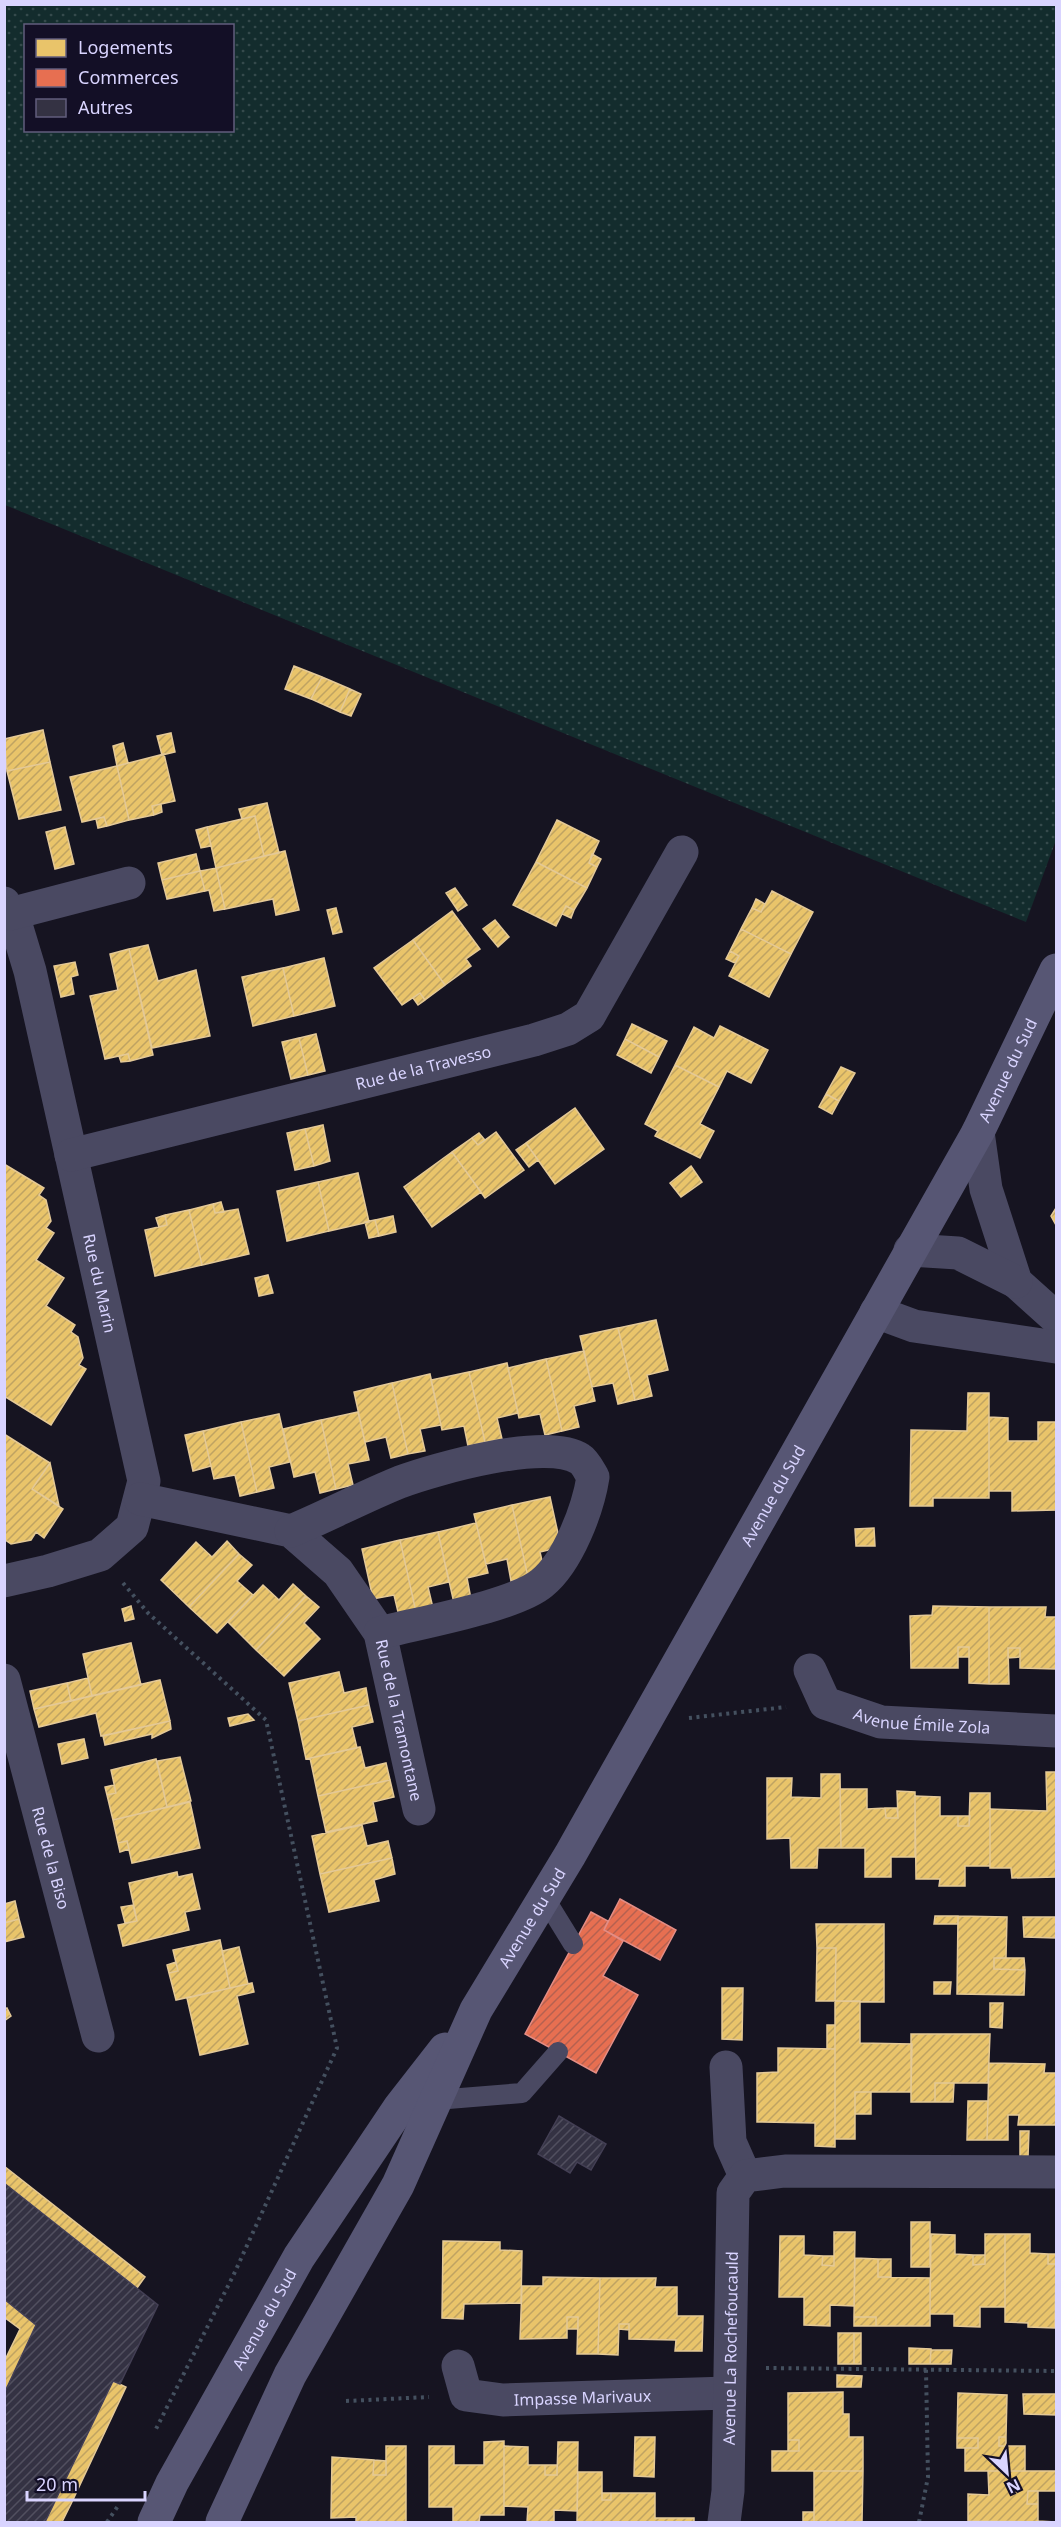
<svg xmlns="http://www.w3.org/2000/svg" width="1061" height="2527" font-family="'Noto Sans',sans-serif">
	<style>
		.grass { fill: url(#grass-dots); fill-rule: evenodd }
		.homes { fill: url(#homes-hatch); stroke: #e4c997; stroke-width: 1.5 }
		.shops { fill: url(#shops-hatch); stroke: #e38d85; stroke-width: 1.5 }
		.building { fill: url(#building-hatch); stroke: #433f54; stroke-width: 1.5 }
		.lines { fill: none; stroke-linecap: round; stroke-linejoin: round }
		.path { stroke: #44505f; stroke-width: 4; stroke-dasharray: 3 4.5; stroke-linecap: butt }
		.lane { stroke: #4a4962; stroke-width: 20 }
		.street { stroke: #4a4962; stroke-width: 33 }
		.secondary { stroke: #575674; stroke-width: 33 }
		.labels { text-anchor: middle; dominant-baseline: central; stroke-width: 6; stroke-linejoin: round; paint-order: stroke }
		.street-label { font-size: 16px; fill: #d9d4ff; stroke: #130f26 }
	</style>
	<defs>
		<pattern id="grass-dots" width="8" height="8" patternUnits="userSpaceOnUse" patternTransform="scale(1.5)"><rect width="8" height="8" fill="#132c2d"/><path d="M2 2h.1M6 6h.1" fill="none" stroke="#354a4c" stroke-width="1.8" stroke-linecap="round"/></pattern>
		<pattern id="homes-hatch" width="6" height="6" patternUnits="userSpaceOnUse" patternTransform="scale(1.5)"><rect width="6" height="6" fill="#e9c46a"/><path d="M-1 1l2-2M0 6l6-6M5 7l2-2" fill="none" stroke="#bfa362"/></pattern>
		<pattern id="shops-hatch" width="6" height="6" patternUnits="userSpaceOnUse" patternTransform="scale(1.5)"><rect width="6" height="6" fill="#e76f51"/><path d="M-1 1l2-2M0 6l6-6M5 7l2-2" fill="none" stroke="#b56150"/></pattern>
		<pattern id="building-hatch" width="6" height="6" patternUnits="userSpaceOnUse" patternTransform="scale(1.5)"><rect width="6" height="6" fill="#343243"/><path d="M-1 1l2-2M0 6l6-6M5 7l2-2" fill="none" stroke="#514f5f"/></pattern>
	</defs>
	<rect width="100%" height="100%" fill="#161421"/>
	<!-- grass -->
	<path class="grass" d="M4,5H1056V840L1026,922L5,505ZM26,26H232V130H26Z"/>
	<!-- homes -->
	<path class="homes" d="M294,666L322,677L311,699L285,689Z
		M322,677L350,689L340,712L311,699Z
		M350,689L361,694L351,716L340,712Z
		M43,730L50,762L7,771L4,739Z
		M171,733L175,752L162,755L157,736Z
		M123,743L128,763L117,766L113,746Z
		M164,754L175,801L152,806L154,815L129,820L117,766Z
		M50,762L61,810L19,819L7,771Z
		M117,766L129,820L107,826L104,817L82,822L70,777Z
		M267,803L279,853L264,856L255,816L242,819L239,809Z
		M161,804L162,812L154,815L152,806Z
		M255,816L264,856L216,868L207,827Z
		M104,817L107,826L98,828L96,819Z
		M557,820L599,841L589,863L597,867L587,888L536,862Z
		M65,827L74,864L55,869L46,832Z
		M207,827L211,846L201,848L196,830Z
		M285,851L299,910L276,915L273,899L225,909L216,868Z
		M196,854L200,871L162,880L158,863Z
		M592,854L601,859L597,867L589,863Z
		M536,862L587,888L574,910L566,906L556,926L513,905Z
		M216,868L225,909L214,911L209,890L205,891L200,871Z
		M200,871L205,891L167,899L162,880Z
		M455,888L467,905L458,911L446,893Z
		M772,891L813,912L791,954L741,929L752,908L761,912Z
		M756,899L765,904L761,912L752,908Z
		M566,906L574,910L571,918L562,914Z
		M336,908L342,932L333,934L327,910Z
		M452,911L480,949L466,959L471,966L445,985L413,940Z
		M495,920L509,937L498,947L483,929Z
		M741,929L791,954L769,997L729,976L739,956L730,951Z
		M413,940L445,985L425,1000L420,993L402,1005L374,968Z
		M148,945L158,981L196,970L210,1036L152,1048L129,949Z
		M129,949L153,1055L130,1061L128,1054L105,1059L90,996L118,990L110,954Z
		M730,951L739,956L735,963L726,959Z
		M324,958L335,1006L294,1016L283,968Z
		M75,962L78,975L71,977L74,994L61,997L54,966Z
		M283,968L294,1016L253,1026L242,977Z
		M420,993L425,1000L418,1005L413,998Z
		M632,1024L667,1041L659,1057L625,1039Z
		M720,1026L768,1050L751,1083L727,1071L719,1087L675,1065L694,1027L714,1038Z
		M316,1034L325,1071L308,1075L299,1038Z
		M299,1038L308,1075L291,1079L282,1042Z
		M625,1039L659,1057L651,1073L617,1055Z
		M128,1054L130,1061L121,1062L119,1056Z
		M675,1065L719,1087L700,1124L714,1131L700,1158L655,1136L658,1131L645,1124Z
		M841,1067L855,1073L839,1101L826,1094Z
		M826,1094L839,1101L832,1114L819,1107Z
		M575,1108L604,1149L555,1184L526,1143Z
		M323,1125L330,1161L314,1166L305,1129Z
		M305,1129L314,1166L295,1170L287,1133Z
		M496,1132L524,1170L485,1198L452,1152L472,1138L478,1145Z
		M479,1133L485,1140L478,1145L472,1138Z
		M526,1143L538,1160L529,1167L516,1150Z
		M452,1152L481,1192L432,1227L404,1187Z
		M4,1164L44,1188L39,1195L46,1200L51,1221L46,1228L54,1233L36,1260L64,1278L46,1306L75,1325L71,1332L78,1337L83,1358L79,1365L86,1369L51,1425L4,1396Z
		M691,1166L702,1182L681,1197L670,1183Z
		M358,1173L369,1222L329,1231L318,1182Z
		M318,1182L329,1231L287,1241L277,1191Z
		M221,1202L224,1212L215,1213L213,1204Z
		M213,1204L215,1213L238,1209L249,1254L202,1265L189,1210Z
		M1056,1208V1207V1225L1051,1216Z
		M189,1210L202,1265L155,1276L145,1230L167,1225L165,1215Z
		M165,1215L167,1225L159,1227L156,1218Z
		M393,1216L396,1232L379,1236L375,1220Z
		M375,1220L379,1236L369,1238L365,1222Z
		M268,1275L273,1293L259,1296L255,1278Z
		M656,1320L668,1370L647,1375L652,1396L635,1400L618,1328Z
		M618,1328L635,1400L618,1404L613,1383L592,1387L580,1336Z
		M584,1351L595,1401L574,1406L579,1427L562,1431L546,1359Z
		M546,1359L562,1431L545,1435L540,1414L519,1418L508,1368Z
		M507,1363L518,1413L497,1418L502,1439L485,1442L469,1372Z
		M469,1372L485,1442L468,1446L464,1426L442,1430L431,1380Z
		M430,1374L441,1425L420,1429L425,1451L408,1454L392,1383Z
		M392,1383L408,1454L391,1458L386,1437L365,1442L354,1392Z
		M968,1393H989V1498H933V1506H910L911,1430L967,1431Z
		M358,1412L369,1460L348,1464L353,1485L336,1489L321,1420Z
		M279,1414L290,1462L269,1467L274,1488L257,1492L241,1422Z
		M989,1417L1008,1418V1441H1038V1422H1056V1510L1012,1511V1491H989Z
		M321,1420L336,1489L320,1493L315,1472L294,1477L283,1429Z
		M241,1422L257,1492L240,1496L235,1475L214,1479L203,1431Z
		M203,1431L211,1466L193,1471L185,1435Z
		M4,1434L50,1463L32,1489L63,1509L44,1538L36,1532L31,1540L11,1544L4,1539Z
		M50,1463L59,1506L32,1489Z
		M550,1497L561,1547L540,1552L545,1574L528,1577L512,1505Z
		M512,1505L528,1577L511,1581L507,1559L486,1564L474,1514Z
		M476,1523L488,1573L467,1578L471,1599L454,1603L438,1532Z
		M874,1528L875,1546H856L855,1529Z
		M438,1532L449,1582L428,1587L433,1608L416,1612L400,1540Z
		M400,1540L416,1612L399,1616L394,1595L373,1599L362,1549Z
		M227,1541L239,1554L189,1607L161,1580L196,1542L212,1557Z
		M239,1554L252,1565L237,1581L253,1595L217,1633L189,1607Z
		M293,1584L306,1596L256,1650L228,1622L263,1585L279,1600Z
		M306,1596L319,1607L304,1623L320,1639L284,1676L256,1650Z
		M131,1606L134,1619L125,1621L122,1609Z
		M933,1606L989,1607V1684L969,1683V1647H958V1668H911L910,1616L932,1615Z
		M989,1607H1046L1045,1617H1056V1669L1020,1668V1648H1008L1009,1684H989Z
		M131,1643L141,1685L92,1696L83,1654Z
		M958,1647H969V1657H958Z
		M1008,1648H1020V1657L1008,1658Z
		M339,1672L344,1693L366,1688L369,1705L298,1721L289,1683Z
		M88,1678L92,1696L71,1701L67,1683Z
		M160,1680L170,1721L101,1736L96,1713L39,1727L34,1709Z
		M67,1683L71,1701L34,1709L30,1691Z
		M369,1705L373,1722L352,1727L357,1748L306,1759L298,1721Z
		M248,1714L254,1720L230,1726L228,1718Z
		M170,1721L171,1729L152,1738V1734L105,1745L103,1736Z
		M84,1739L88,1758L62,1764L58,1744Z
		M360,1747L365,1768L386,1763L390,1780L318,1796L310,1758Z
		M180,1757L191,1801L167,1807L157,1761Z
		M156,1759L167,1807L113,1820L107,1795L116,1793L111,1770Z
		M1046,1772H1056V1877L1012,1878L1011,1868H990V1809L1047,1811Z
		M821,1774H840L841,1848H818L817,1868H791L790,1838L767,1839V1778H792L791,1797L821,1798Z
		M390,1780L394,1797L373,1802L377,1821L326,1832L318,1796Z
		M114,1785L116,1793L107,1795L105,1787Z
		M840,1789H867V1809L885,1808L886,1818H898L897,1791L915,1792V1857H891V1877H865V1848H841Z
		M970,1793H990V1866H965V1886H939L940,1879H916L915,1796L940,1797V1816H958V1826H969Z
		M190,1802L200,1848L132,1863L127,1841L118,1843L113,1820Z
		M885,1808H897L898,1818H886Z
		M958,1816H970L969,1826H958Z
		M362,1825L367,1846L388,1841L392,1858L320,1874L312,1836Z
		M127,1841L129,1849L120,1852L118,1843Z
		M392,1858L395,1874L374,1880L379,1901L329,1912L320,1874Z
		M177,1872L178,1877L192,1874L200,1909L185,1912L189,1930L123,1946L118,1925L137,1921L129,1883Z
		M15,1901L19,1919L4,1923V1904Z
		M133,1905L137,1921L125,1923L121,1907Z
		M935,1916H958V1924H934Z
		M958,1916L1007,1917L1006,1958H994V1969L1025,1970L1024,1995L957,1994Z
		M1023,1917H1056V1938L1024,1937Z
		M19,1919L24,1937L4,1942V1923Z
		M816,1924H884V2002L835,2001L836,1948H817Z
		M220,1940L230,1988L176,2000L169,1973L178,1971L173,1950Z
		M239,1947L248,1984L230,1988L222,1951Z
		M817,1948H836L835,2001H816Z
		M994,1958H1024L1025,1970L994,1969Z
		M176,1962L178,1971L169,1973L167,1965Z
		M934,1982H951L950,1994H934Z
		M252,1983L254,1992L237,1996L248,2044L200,2055L187,1998Z
		M722,1988H743L742,2040L722,2039Z
		M835,2001H860V2043L912,2044L911,2092H855V2139H835Z
		M990,2003H1003L1002,2028L990,2027Z
		M7,2008L11,2016L4,2021V2009Z
		M827,2025H835V2049H827Z
		M911,2034H990L988,2083H935V2102H911Z
		M778,2048L835,2049V2147L815,2146V2123L757,2122V2073L778,2072Z
		M989,2063L1045,2064L1044,2073H1056V2125H1018L1019,2115H1008V2140H987Z
		M935,2083H954L953,2102H935Z
		M855,2092H871V2114H855Z
		M968,2101H988L987,2140H967Z
		M1020,2131H1029L1028,2157H1020Z
		M4,2166L145,2277L137,2288L4,2183Z
		M911,2222H930V2267H911Z
		M834,2232H855L854,2306L830,2305V2326L804,2325V2297H779L780,2236H804V2255L823,2256L822,2265L834,2266Z
		M931,2234L955,2235V2254L973,2255V2265L985,2264V2234H1005V2307H980V2327L954,2326V2314H930Z
		M1005,2234H1030V2253L1048,2254V2264H1056L1055,2328L1028,2327V2323L1005,2322Z
		M443,2241L500,2242V2250L522,2251L521,2303L464,2304L463,2319L442,2318Z
		M1048,2254H1056V2264H1048Z
		M973,2255H985V2264L973,2265Z
		M823,2256H834V2266L822,2265Z
		M855,2258L878,2259V2277L930,2278V2326H876V2317H854Z
		M878,2259H891V2277H878Z
		M543,2277L600,2278L598,2354H577L578,2317H567V2338L520,2339L522,2286H543Z
		M600,2278H656L655,2287H677V2316H703L702,2351H675L676,2340L629,2339V2324H619L618,2355L598,2354Z
		M4,2299L36,2325L4,2394V2362L20,2329L4,2317Z
		M567,2317H578V2329H567Z
		M854,2317H876V2326H854Z
		M619,2324H629V2330L619,2329Z
		M838,2333H854V2364H838Z
		M854,2333H861V2364H854Z
		M909,2348L931,2349L930,2364H909Z
		M931,2350H952L951,2364H930Z
		M837,2375L862,2376L861,2387H837Z
		M113,2381L126,2387L71,2504L62,2522H45Z
		M843,2392V2414H849V2437H863V2471H772V2451H799V2440H788V2393Z
		M958,2393L1007,2395L1006,2437H999V2446H1025V2471H965V2448H978V2438H957Z
		M1023,2394H1056V2415L1024,2414Z
		M635,2437H655L654,2477L634,2476Z
		M999,2437H1006V2446H999Z
		M957,2438H978V2448H957Z
		M788,2440H799V2451H788Z
		M504,2441V2515H480L479,2522H453V2507H429V2446H454V2465H484V2442Z
		M558,2442H578L577,2511L554,2510V2522H527L528,2507L504,2506V2446L528,2447V2465H545V2475H557Z
		M386,2446H406V2522H356V2517L331,2518L332,2457L374,2460L373,2475H386Z
		M374,2460L386,2461V2475H373Z
		M545,2465H557V2475H545Z
		M814,2471H863L862,2522H882H814Z
		M988,2471H1056V2491H1028L1027,2504H1038V2521L1056,2522L968,2521V2494L989,2495Z
		M578,2472H602V2500H611V2493H655V2518H694V2522H577Z
		M1028,2491H1038V2504H1027Z
		M602,2493H611V2500H602Z
		M803,2512H814V2522H803Z"/>
	<!-- shops -->
	<path class="shops" d="M620,1899L676,1930L660,1960L604,1930Z
		M591,1912L608,1921L604,1930L623,1941L603,1976L638,1995L596,2073L525,2034Z"/>
	<!-- building -->
	<path class="building" d="M559,2116L606,2144L591,2170L577,2162L570,2173L538,2154Z
		M4,2183L158,2305L120,2384L113,2381L45,2522H4V2394L36,2325L4,2299Z"/>
	<g class="lines">
		<!-- path -->
		<path class="path" d="M123,1583L148,1613L266,1720L337,2048L234,2274L156,2429
			M689,1718L786,1707
			M766,2368L1056,2371
			M346,2401L429,2397
			M107,2522L118,2506
			M919,2522L928,2477L926,2369"/>
		<!-- lane -->
		<path class="lane" d="M544,1897L573,1944
			M436,2100L522,2093L558,2052"/>
		<!-- street -->
		<g class="street">
			<path id="s1" d="M4,903L17,928L30,971L144,1481L132,1527L100,1555L48,1571L4,1581"/>
			<path d="M10,914L129,883"/>
			<path d="M978,1132L986,1189L1016,1282L1056,1318"/>
			<path id="s2" d="M71,1155L534,1040L568,1029L589,1016L682,852"/>
			<path d="M910,1250L958,1253L1016,1282"/>
			<path d="M876,1312L914,1326L1056,1347"/>
			<path id="s3" d="M140,1499L291,1531L338,1572L380,1633L419,1809"/>
			<path d="M291,1531C327,1516 363,1497 400,1482C435,1469 547,1437 580,1459C585,1462 590,1472 593,1477C588,1509 568,1562 542,1583C515,1606 418,1623 380,1633"/>
			<path id="s4" d="M810,1670L825,1703L881,1722L1056,1731"/>
			<path id="s5" d="M4,1680L98,2036"/>
			<path d="M726,2067L730,2142L745,2176"/>
			<path id="s6" d="M458,2366L466,2395L503,2400L728,2393"/>
			<path id="s7" d="M724,2522L728,2491L733,2193L745,2176L785,2171L1056,2172"/>
		</g>
		<!-- secondary -->
		<g class="secondary">
			<path id="s8" d="M154,2522L172,2483L299,2257L399,2108L445,2049"/>
			<path id="s9" d="M222,2522L290,2375L398,2185L476,2010L570,1855L978,1132L1056,970"/>
		</g>
	</g>
	<g class="labels">
		<!-- street labels -->
		<g class="street-label">
			<text stroke="none"><textPath href="#s2" startOffset="363">Rue de la Travesso</textPath></text>
			<text stroke="none"><textPath href="#s9" startOffset="1652">Avenue du Sud</textPath></text>
			<text stroke="none"><textPath href="#s1" startOffset="393">Rue du Marin</textPath></text>
			<text stroke="none"><textPath href="#s9" startOffset="1166">Avenue du Sud</textPath></text>
			<text stroke="none"><textPath href="#s4" startOffset="136">Avenue Émile Zola</textPath></text>
			<text stroke="none"><textPath href="#s3" startOffset="380">Rue de la Tramontane</textPath></text>
			<text stroke="none"><textPath href="#s5" startOffset="184">Rue de la Biso</textPath></text>
			<text stroke="none"><textPath href="#s9" startOffset="680">Avenue du Sud</textPath></text>
			<text stroke="none"><textPath href="#s8" startOffset="231">Avenue du Sud</textPath></text>
			<text stroke="none"><textPath href="#s7" startOffset="174">Avenue La Rochefoucauld</textPath></text>
			<text stroke="none"><textPath href="#s6" startOffset="147">Impasse Marivaux</textPath></text>
		</g>
	</g>
	<!-- border -->
	<rect width="1061" height="2527" fill="none" stroke="#d9d4ff" stroke-width="12"/>
	<!-- legend -->
	<rect x="24" y="24" width="210" height="108" fill="#130f26" stroke="#625e7d" stroke-width="1.5"/>
	<rect x="36" y="39" width="30" height="18" fill="#e9c46a" stroke="#625e7d" stroke-width="1.5"/>
	<text x="78" y="54" font-size="18" fill="#d9d4ff">Logements</text>
	<rect x="36" y="69" width="30" height="18" fill="#e76f51" stroke="#625e7d" stroke-width="1.5"/>
	<text x="78" y="84" font-size="18" fill="#d9d4ff">Commerces</text>
	<rect x="36" y="99" width="30" height="18" fill="#343243" stroke="#625e7d" stroke-width="1.5"/>
	<text x="78" y="114" font-size="18" fill="#d9d4ff">Autres</text>
	<!-- north arrow -->
	<g transform="translate(1007 2473) rotate(154)" stroke="#130f26" stroke-width="4.5" paint-order="stroke">
	<path d="M0-4.5L10 22L0 15L-10 22Z" fill="#d9d4ff"/>
	<text y="-9" font-size="16" font-weight="bold" text-anchor="middle" fill="#d9d4ff">N</text>
	</g>
	<!-- scale -->
	<path d="M27 2491v9h118v-9" fill="none" stroke="#d9d4ff" stroke-width="3"/>
	<text x="36" y="2491" font-size="18" fill="#d9d4ff" stroke="#130f26" stroke-width="4.5" paint-order="stroke">20 m</text>
</svg>
